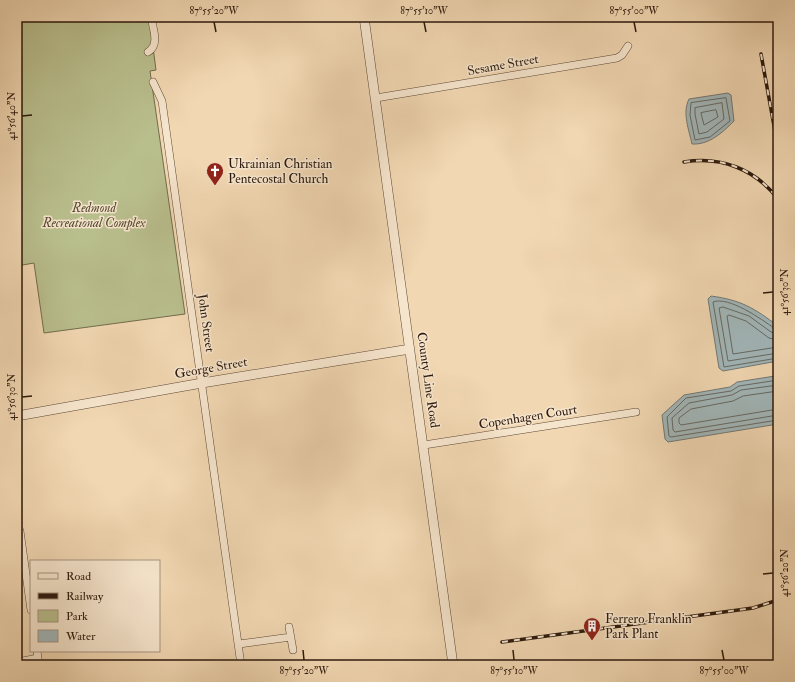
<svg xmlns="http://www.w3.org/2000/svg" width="795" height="682" font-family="'IM FELL Double Pica',serif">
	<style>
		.green { fill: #b9be8d; stroke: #726c4c }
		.water { fill: #a1b6b9; stroke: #727774 }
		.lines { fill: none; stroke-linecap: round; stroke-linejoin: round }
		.shore { stroke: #666862; stroke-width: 1 }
		.minor-casing { stroke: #5d4836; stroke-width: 8 }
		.tertiary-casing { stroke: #5d4836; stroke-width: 10 }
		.minor { stroke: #f6e5cd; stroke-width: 7 }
		.tertiary { stroke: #f6e5cd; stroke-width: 9 }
		.rail-casing { stroke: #2c190c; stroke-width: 3.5 }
		.rail { stroke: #f6e5cd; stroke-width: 2; stroke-dasharray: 6; stroke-linecap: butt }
		.ticks { fill: none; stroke: #2c190c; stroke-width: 1.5 }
		.labels { text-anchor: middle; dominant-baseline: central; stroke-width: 3; stroke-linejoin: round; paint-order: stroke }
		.street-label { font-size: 13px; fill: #2c190c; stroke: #f6e5cd }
		.poi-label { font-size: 13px; fill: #2c190c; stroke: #f6e5cd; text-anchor: start }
		.park-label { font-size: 13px; font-style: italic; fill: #564b33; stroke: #f6e5cd }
		.neatline { fill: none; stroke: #2c190c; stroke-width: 1.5 }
		.ticks-label { font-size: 10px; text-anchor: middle; fill: #2c190c }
	</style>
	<rect width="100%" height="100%" fill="#f1d7b2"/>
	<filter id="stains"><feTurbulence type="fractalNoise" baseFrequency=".005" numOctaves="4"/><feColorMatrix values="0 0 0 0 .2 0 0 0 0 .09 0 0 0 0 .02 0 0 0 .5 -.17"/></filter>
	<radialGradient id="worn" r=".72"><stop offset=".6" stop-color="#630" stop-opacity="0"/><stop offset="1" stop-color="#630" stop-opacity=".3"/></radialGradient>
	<!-- green -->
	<path class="green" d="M17,17H149L156,70L150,71L185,314L44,333L34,263L17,266Z"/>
	<!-- water -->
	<path class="water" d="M728,93L731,95L734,121C722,133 709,145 692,144C689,130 682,113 689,99Z
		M711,296C741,300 754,308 778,326V361L723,371L719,368L708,299Z
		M775,376H778V424L668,442L665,439L662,415L684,395L730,387L737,382Z"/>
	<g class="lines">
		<!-- shore -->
		<path class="shore" d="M726,98L730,121L710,137L695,140L690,115L691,103Z
			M722,103L724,119L707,132L699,134L695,114V108Z
			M716,110L718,117L704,125L701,113Z
			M778,329L774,328C761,319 729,296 713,302L724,367L778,358
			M778,334L771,332L749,316L723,307L719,308L728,361L778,353
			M778,340L769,338L746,321L729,315L727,316L733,354L778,347
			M778,380L739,386L731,391L686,398L667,417L669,436L671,437L778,420
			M778,385L741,390L732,395L689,403L672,418L673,430L675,432L778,415
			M778,391L743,396L733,401L691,409L679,418V423L681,425L778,409"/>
		<!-- minor casing -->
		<g class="minor-casing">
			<path id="minor" d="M148,52C160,45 153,29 151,17
				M153,82L162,101L241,665
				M376,98L617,58L622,55L628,46
				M424,445L636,412
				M20,531L31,610
				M289,627L293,650
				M239,644L291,637
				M37,651L39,665
				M23,661L38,658"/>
		</g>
		<!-- tertiary casing -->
		<g class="tertiary-casing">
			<path id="tertiary" d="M364,17L453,665
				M17,416L202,383L410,349"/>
		</g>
		<!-- minor -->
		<use href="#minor" class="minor"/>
		<!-- tertiary -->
		<use href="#tertiary" class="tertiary"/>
		<!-- rail casing -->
		<g class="rail-casing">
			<path id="rail" d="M777,17L778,20
				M761,54L778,148
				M684,162C721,156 755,169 778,199
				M502,642L753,608L778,600"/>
		</g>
		<!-- rail -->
		<use href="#rail" class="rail"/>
	</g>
	<!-- ticks -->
	<path class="ticks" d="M214,22L216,32M424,22L426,32M634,22L636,32M22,116L32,115M763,293L773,292M22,397L32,396M763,574L773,573M303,650L304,660M513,650L514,660M722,650L724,660"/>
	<!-- icons -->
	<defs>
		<g id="church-pin" transform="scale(0.9)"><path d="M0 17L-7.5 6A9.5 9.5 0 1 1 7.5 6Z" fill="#8f2418" stroke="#f6e5cd"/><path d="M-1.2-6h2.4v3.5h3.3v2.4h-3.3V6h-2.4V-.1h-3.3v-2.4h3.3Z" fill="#fff"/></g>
		<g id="building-pin" transform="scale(0.9)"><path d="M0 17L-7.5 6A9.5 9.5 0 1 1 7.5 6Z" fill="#8f2418" stroke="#f6e5cd"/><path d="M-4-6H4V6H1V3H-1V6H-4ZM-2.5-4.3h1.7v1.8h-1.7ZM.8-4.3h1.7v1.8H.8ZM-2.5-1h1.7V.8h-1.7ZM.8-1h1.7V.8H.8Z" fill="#fff"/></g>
	</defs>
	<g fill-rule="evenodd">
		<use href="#church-pin" x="215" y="171"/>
		<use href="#building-pin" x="592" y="626"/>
	</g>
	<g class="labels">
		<!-- street labels -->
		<g class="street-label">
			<text transform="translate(503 65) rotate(-10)">Sesame Street</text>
			<text transform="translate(206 323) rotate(82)">John Street</text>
			<text transform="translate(211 368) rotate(-10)">George Street</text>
			<text transform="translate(428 380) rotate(82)">County Line Road</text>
			<text transform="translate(528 417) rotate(-9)">Copenhagen Court</text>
		</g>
		<!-- poi labels -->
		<g class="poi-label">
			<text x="228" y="164">Ukrainian Christian<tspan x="228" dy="15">Pentecostal Church</tspan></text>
			<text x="605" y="619">Ferrero Franklin<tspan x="605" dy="15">Park Plant</tspan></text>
		</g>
		<!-- park labels -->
		<g class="park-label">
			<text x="94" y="208">Redmond<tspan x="94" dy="15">Recreational Complex</tspan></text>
		</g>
	</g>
	<!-- margin -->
	<rect width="795" height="682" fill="none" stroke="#f1d7b2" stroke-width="44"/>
	<!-- legend -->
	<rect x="30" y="560" width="130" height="92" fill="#f6e5cd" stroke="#a59380"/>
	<rect x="38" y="573" width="20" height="6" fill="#f6e5cd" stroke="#a59380"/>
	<text x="66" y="580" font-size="12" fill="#2c190c">Road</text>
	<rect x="38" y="593" width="20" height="6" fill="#2c190c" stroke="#a59380"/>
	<text x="66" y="600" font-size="12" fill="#2c190c">Railway</text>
	<rect x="38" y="610" width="20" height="12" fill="#b9be8d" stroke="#a59380"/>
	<text x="66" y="620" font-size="12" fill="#2c190c">Park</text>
	<rect x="38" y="630" width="20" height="12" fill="#a1b6b9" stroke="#a59380"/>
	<text x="66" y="640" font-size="12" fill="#2c190c">Water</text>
	<rect x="22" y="22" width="751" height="638" class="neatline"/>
	<g class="ticks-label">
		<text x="214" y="14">87°55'20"W</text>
		<text x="424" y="14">87°55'10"W</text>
		<text x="634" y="14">87°55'00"W</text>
		<text transform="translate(11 116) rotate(-90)" y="4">41°56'40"N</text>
		<text transform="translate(784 292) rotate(-90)" y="4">41°56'30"N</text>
		<text transform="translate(11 397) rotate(-90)" y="4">41°56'30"N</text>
		<text transform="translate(784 573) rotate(-90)" y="4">41°56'20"N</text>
		<text x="304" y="674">87°55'20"W</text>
		<text x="514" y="674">87°55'10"W</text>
		<text x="724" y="674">87°55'00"W</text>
	</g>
	<rect width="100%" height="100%" filter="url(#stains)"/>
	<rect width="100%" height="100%" fill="url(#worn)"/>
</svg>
